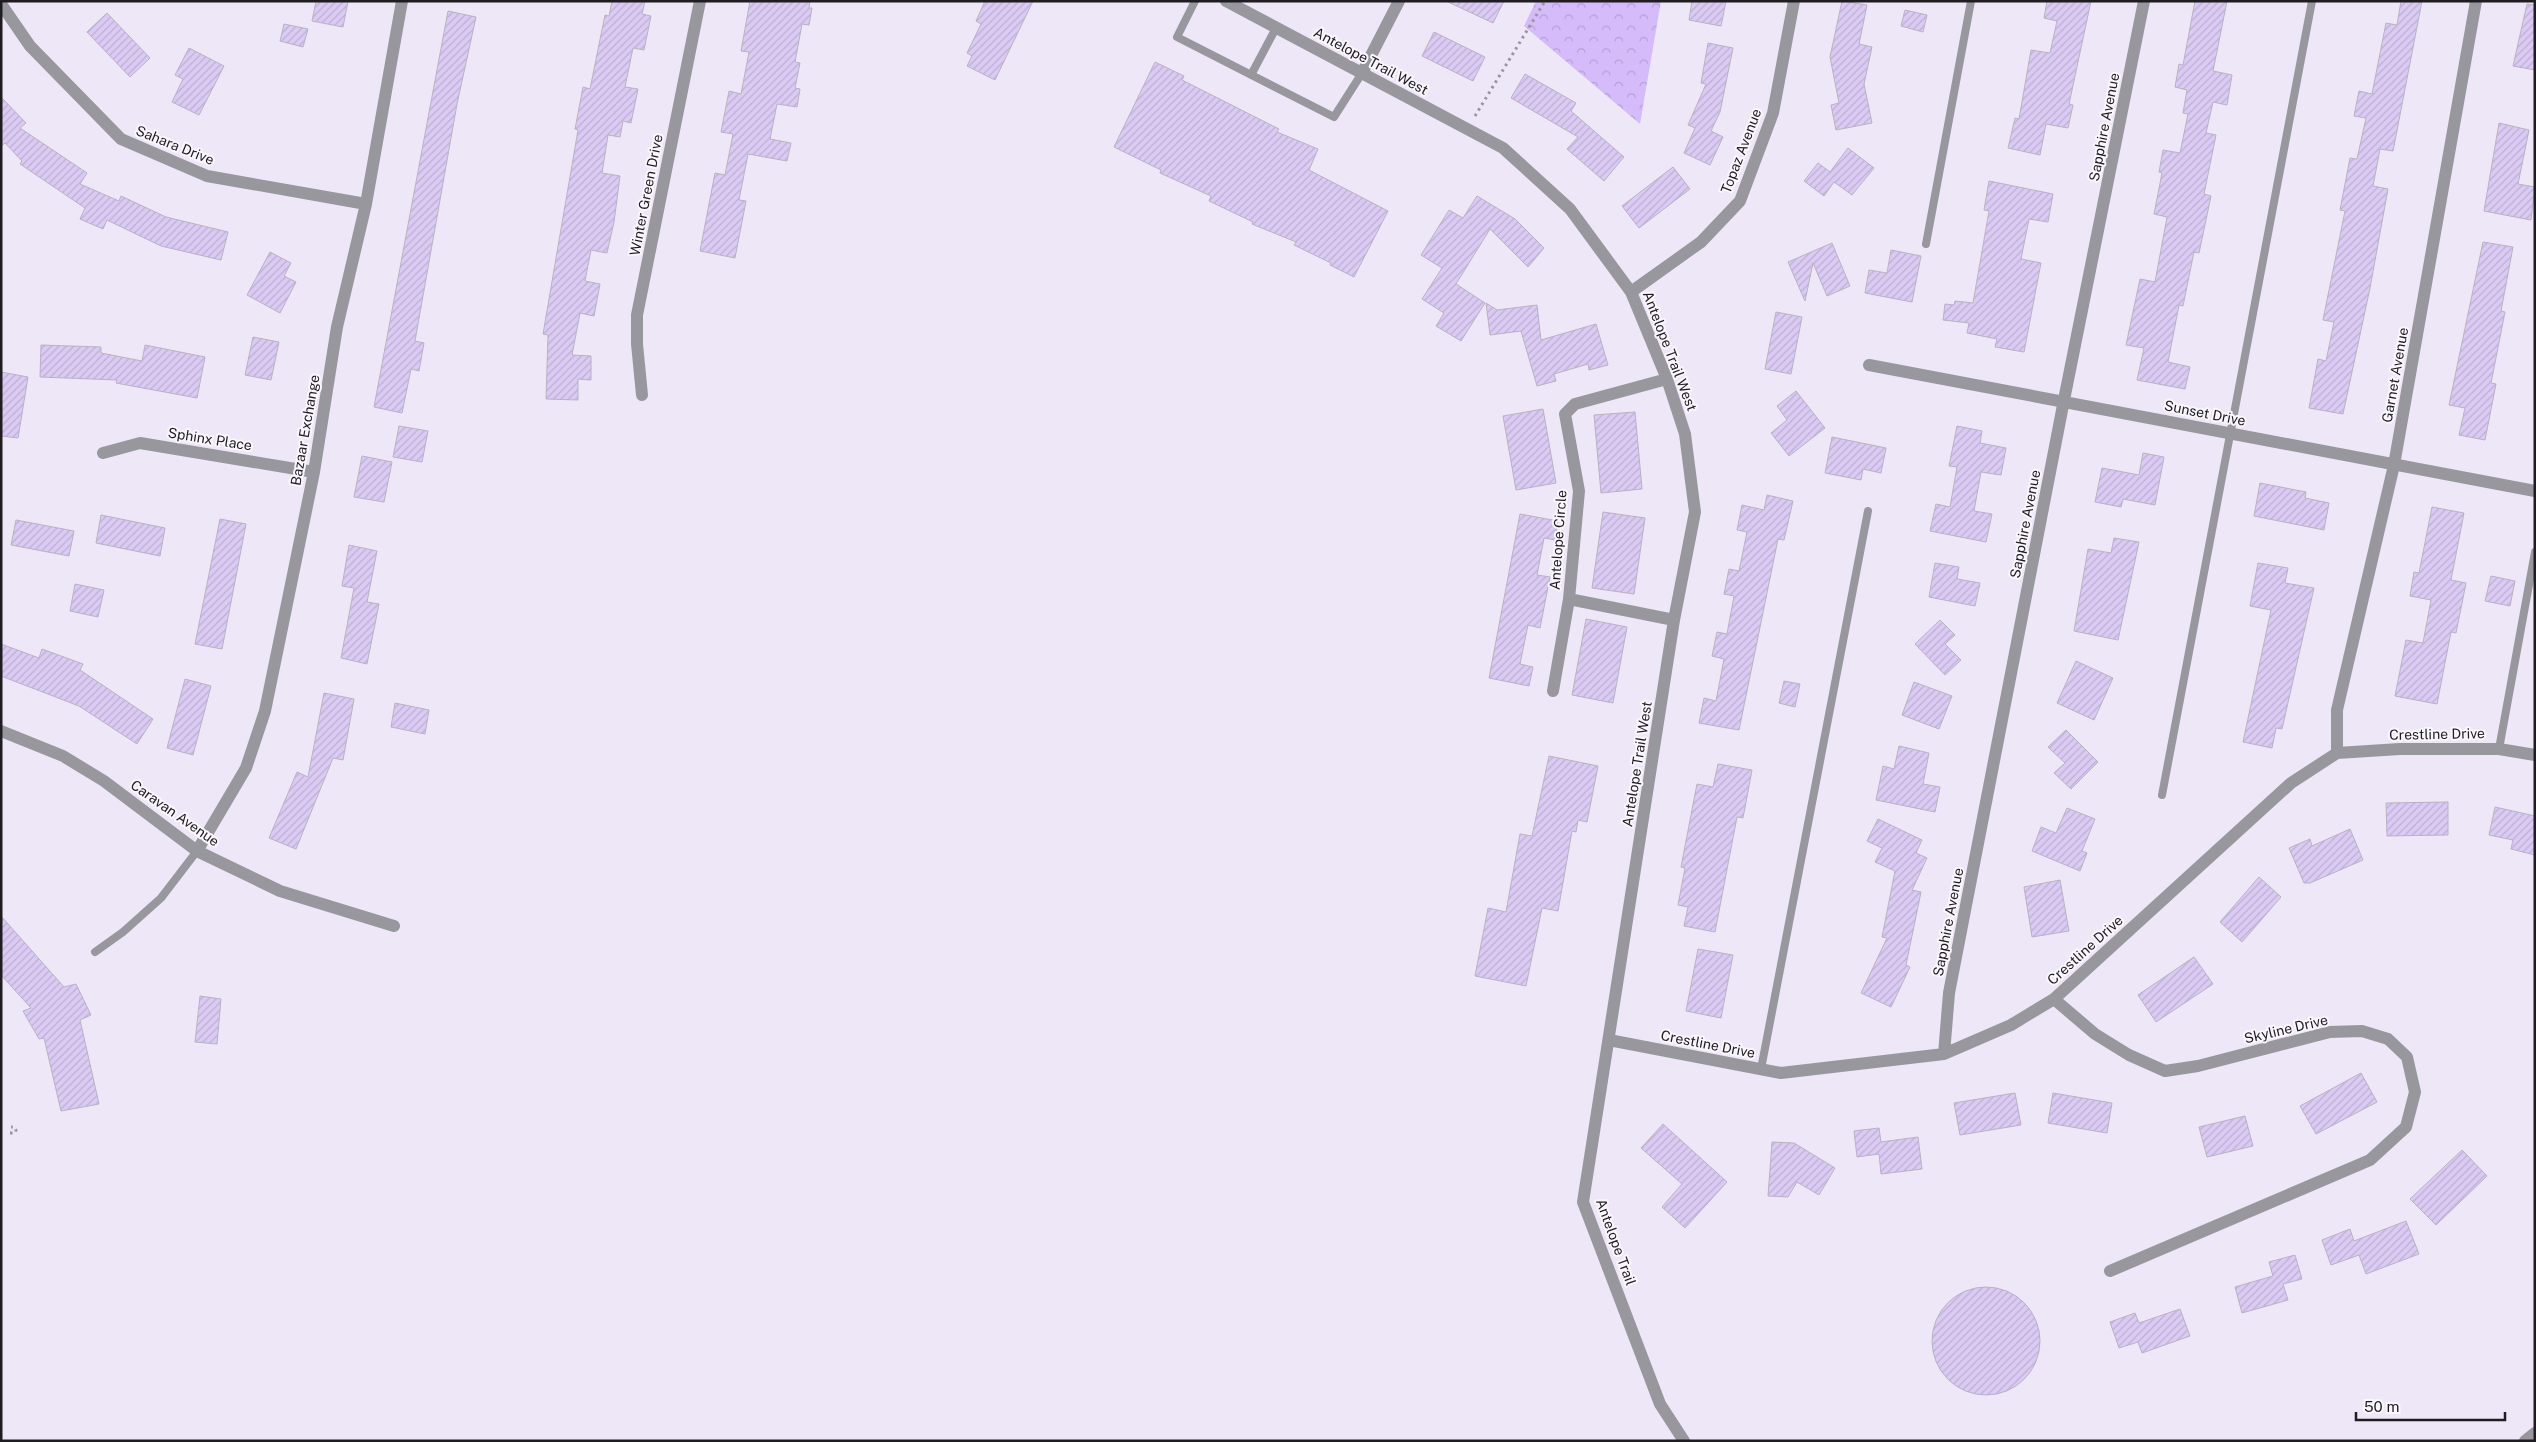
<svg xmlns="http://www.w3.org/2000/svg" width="2536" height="1442" font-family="'Public Sans',sans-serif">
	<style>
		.forest { fill: url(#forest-crowns) }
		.building { fill: url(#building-hatch); stroke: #b8b2c2 }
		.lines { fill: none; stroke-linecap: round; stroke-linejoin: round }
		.path { stroke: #9994a1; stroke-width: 3; stroke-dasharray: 2.5 4; stroke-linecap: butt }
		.lane { stroke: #99979e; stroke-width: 8 }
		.street { stroke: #99979e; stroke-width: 12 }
		.labels { text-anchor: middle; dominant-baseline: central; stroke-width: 4; stroke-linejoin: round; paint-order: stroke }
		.street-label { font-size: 14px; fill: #1f1c22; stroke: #f9f6fd }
	</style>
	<defs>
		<pattern id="forest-crowns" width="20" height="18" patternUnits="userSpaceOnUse" patternTransform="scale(1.25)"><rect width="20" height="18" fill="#d5bbfa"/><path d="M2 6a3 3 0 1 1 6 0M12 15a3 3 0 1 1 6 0" fill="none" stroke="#b6a0d6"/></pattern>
		<pattern id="building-hatch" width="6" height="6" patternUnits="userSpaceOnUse" patternTransform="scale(1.25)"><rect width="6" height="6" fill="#dbcbf4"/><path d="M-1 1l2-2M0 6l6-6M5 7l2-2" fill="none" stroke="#bcaed1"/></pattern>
	</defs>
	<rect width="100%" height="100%" fill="#eee7f8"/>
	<!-- forest -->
	<path class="forest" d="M1536,1H1661L1640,124L1524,26Z"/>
	<!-- building -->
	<path class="building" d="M316,1H348L343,27L312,21Z
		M612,1H645L642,14L651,16L644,50L633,48L625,87L638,89L631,123L623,121L620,137L608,135L602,173L620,176L614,222L607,253L591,250L585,281L600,284L594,316L580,313L572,355L591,356V380L578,379V400L546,399L548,335L543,334L578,130L575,129L583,87L590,89L605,15L609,16Z
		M750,1H810L809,8H812L809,25L802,24L795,62L800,63L795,88L800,89L797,107L777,104L770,139L791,143L787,161L748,154L739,200L746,201L735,258L700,251L715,173L725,175L733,134L721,132L729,91L741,94L749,52L741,51Z
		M985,1H1033L995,80L967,66L972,56L967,53L981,24L976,21Z
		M1446,1H1504L1493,23Z
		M1692,1H1726L1721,26L1689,20Z
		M1842,1L1867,5L1859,44L1872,47L1864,84L1872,123L1836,130L1831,105L1839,103L1830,57Z
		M2047,1H2091L2069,104L2073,105L2068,128L2046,124L2040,155L2008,148L2015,118L2019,119L2031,50L2050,53L2057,21L2044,18Z
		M2195,1H2227L2213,71L2232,75L2227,105L2213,102L2206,133L2216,135L2204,194L2211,196L2199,253L2194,252L2183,306L2179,305L2168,362L2190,367L2185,389L2137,380L2144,348L2126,345L2140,279L2155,282L2167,217L2154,214L2162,173L2159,172L2163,150L2180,153L2188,114L2183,113L2187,90L2175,87L2179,64L2183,65Z
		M2401,1H2422L2393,151L2380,149L2373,186L2388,189L2370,288L2343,414L2309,408L2318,359L2326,361L2334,322L2323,320L2345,211L2340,210L2350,158L2357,159L2366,118L2354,116L2359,91L2372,94L2386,23L2397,25Z
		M2527,4L2535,5V70L2513,66Z
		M1905,10L1927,15L1923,32L1901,26Z
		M448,11L476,17L457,104L415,341L424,343L419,371L411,369L402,413L374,407Z
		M107,13L150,58L130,77L87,32Z
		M284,24L308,29L303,47L280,41Z
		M1434,32L1485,57L1473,81L1422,56Z
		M1708,43L1733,48L1720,112L1711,131L1723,137L1710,165L1684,153L1695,128L1688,125L1706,84L1701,83Z
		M189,48L224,66L199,115L172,102L183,79L175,75Z
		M1155,62L1184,76L1182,80L1279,129L1277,132L1318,149L1309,170L1388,211L1354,277L1330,265L1331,263L1294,245L1296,242L1252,224L1253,222L1209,201L1211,196L1160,173L1161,170L1114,147Z
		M1525,74L1576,103L1571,111L1624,157L1604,181L1567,149L1578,137L1511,98Z
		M1,97L26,123L20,128L87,173L80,184L119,201L121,196L166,217L228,232L221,260L161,246L107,220L103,229L80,219L85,208L20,164L22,161L5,143L1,146Z
		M2499,123L2529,130L2518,184L2535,187L2531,220L2484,211Z
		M1848,148L1874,168L1852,195L1834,182L1824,196L1804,181L1818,163L1830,172Z
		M1673,167L1690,189L1639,228L1622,206Z
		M1989,181L2053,194L2048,222L2029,219L2021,259L2041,263L2024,352L1995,347L1997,339L1967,333L1969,323L1943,320L1945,304L1954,305L1955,301L1973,303L1989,211L1984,210Z
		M1477,196L1515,219L1544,248L1528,267L1490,229L1456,284L1485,303L1461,341L1436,326L1444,313L1422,299L1442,268L1421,255L1449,210L1463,218Z
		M2483,242L2513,247L2501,311L2505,312L2491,383L2496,384L2485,440L2459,435L2465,408L2449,405Z
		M1832,243L1850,286L1827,296L1813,263L1805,301L1788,262Z
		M1891,250L1921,256L1912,302L1865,293L1869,270L1887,273Z
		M270,252L291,263L284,276L296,282L280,313L247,295Z
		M1486,303L1497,310L1537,305L1541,340L1596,324L1608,365L1589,370L1588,364L1554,374L1556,381L1537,386L1521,331L1490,335Z
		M1776,312L1802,317L1791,374L1765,369Z
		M253,337L279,342L271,380L245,375Z
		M41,345L101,347V353L142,361L145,345L205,357L197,398L116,383L117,380L40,377Z
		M1,372L28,377L18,438L1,436Z
		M1796,391L1825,428L1789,456L1771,433L1787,420L1777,406Z
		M1543,409L1556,483L1516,490L1503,416Z
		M1635,412L1642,489L1601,493L1594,415Z
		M399,426L428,431L422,462L393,457Z
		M1957,426L1982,431L1980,443L2006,448L2001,475L1981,472L1974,511L1992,514L1986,542L1930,531L1936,504L1950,507L1957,467L1949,466Z
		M1832,437L1886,448L1881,473L1863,469L1861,480L1825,473Z
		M2143,453L2164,457L2155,505L2123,499L2121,507L2095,502L2102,468L2139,475Z
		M362,456L392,462L384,502L354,497Z
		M2260,483L2306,492L2305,498L2329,503L2324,530L2254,516Z
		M1767,495L1793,501L1784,540L1778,539L1739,730L1699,723L1704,698L1716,701L1724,659L1712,656L1717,632L1727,634L1734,596L1724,594L1729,569L1739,571L1747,532L1737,530L1742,505L1764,510Z
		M2432,507L2464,513L2451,580L2466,583L2456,633L2451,632L2437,704L2395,696L2406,640L2423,643L2431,600L2410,596L2414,572L2419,573Z
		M1603,512L1645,518L1634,594L1592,588Z
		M1520,514L1558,521L1555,540L1544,538L1537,575L1550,577L1540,628L1528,625L1520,664L1533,667L1529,686L1489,678Z
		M101,515L165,528L160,556L96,543Z
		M220,519L246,524L222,649L195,644Z
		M16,520L74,531L69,556L11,545Z
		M2114,538L2139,542L2118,640L2074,631L2088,549L2111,553Z
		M349,545L377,551L367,602L379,604L367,664L341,658L354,588L342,586Z
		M1935,563L1959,567L1957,579L1980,583L1975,606L1929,597Z
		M2258,563L2288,568L2285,583L2314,588L2282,729L2276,728L2272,748L2243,742L2271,610L2250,606Z
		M2491,576L2515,581L2510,606L2485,601Z
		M75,584L104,590L98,617L70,611Z
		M1586,619L1627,627L1613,703L1572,695Z
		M1940,620L1955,635L1945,644L1961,660L1945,675L1915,644Z
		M1,644L39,658L42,649L83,664L80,670L153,719L137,744L79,706L1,676Z
		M2076,661L2113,678L2094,720L2057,703Z
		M185,679L211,686L193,755L167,748Z
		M1784,681L1800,684L1795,707L1779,703Z
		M1914,682L1952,696L1939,729L1902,715Z
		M324,693L354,699L343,760L333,758L296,849L269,838L297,772L308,777Z
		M395,703L429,710L425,734L391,727Z
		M2066,730L2098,762L2071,789L2054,773L2065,763L2048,747Z
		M1899,746L1929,753L1923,784L1940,787L1935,812L1876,800L1883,766L1894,769Z
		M1549,756L1598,766L1587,822L1578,820L1576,832L1572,831L1558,911L1542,908L1526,986L1475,976L1488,908L1506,912L1520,834L1532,836Z
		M1718,764L1752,770L1743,818L1737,817L1715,932L1684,926L1688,907L1678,905L1685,868L1681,867L1697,784L1713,787Z
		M2448,802V835L2387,836L2386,803Z
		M2495,807L2535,816V855L2511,849L2513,840L2489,835Z
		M2067,808L2095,819L2082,851L2087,853L2080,871L2032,851L2041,827L2056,833Z
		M1878,819L1922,840L1916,853L1927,858L1912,890L1921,892L1906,965L1910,967L1891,1007L1861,993L1887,938L1882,937L1895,871L1875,862L1882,848L1867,841Z
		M2350,829L2363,860L2310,883H2304L2289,848L2310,839L2312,846Z
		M2259,877L2281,897L2242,942L2220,922Z
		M2060,880L2069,931L2032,937L2024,887Z
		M1,916L64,987L76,984L91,1015L80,1020L99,1104L61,1111L44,1038L39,1039L23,1011L31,1008L1,975Z
		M1698,949L1733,955L1721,1018L1686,1011Z
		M2194,957L2213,984L2156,1022L2138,995Z
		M200,996L221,999L217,1044L195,1042Z
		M2361,1073L2377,1102L2316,1134L2300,1106Z
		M2015,1093L2021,1125L1960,1135L1954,1103Z
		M2053,1093L2112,1103L2107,1133L2048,1123Z
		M2245,1116L2253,1146L2207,1157L2199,1127Z
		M1663,1124L1727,1182L1685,1228L1662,1207L1682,1184L1641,1148Z
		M1879,1128L1881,1142L1918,1137L1922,1169L1881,1174L1879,1154L1857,1157L1854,1131Z
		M1772,1142L1794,1143L1835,1168L1819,1195L1797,1182L1788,1197L1768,1196Z
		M2462,1150L2487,1176L2436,1225L2410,1199Z
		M2406,1221L2419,1254L2366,1274L2359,1255L2331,1265L2322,1240L2350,1229L2354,1241Z
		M2295,1255L2302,1279L2283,1284L2288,1300L2242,1313L2235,1287L2273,1276L2269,1262Z
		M1932 1341a54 54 0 1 1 108 0a54 54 0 1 1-108 0Z
		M2180,1309L2190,1336L2142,1353L2138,1342L2119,1348L2110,1322L2135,1313L2139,1323Z"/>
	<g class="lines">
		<!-- path -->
		<path class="path" d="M1475,116L1545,1
			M10,1133H15L16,1130L14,1127H11"/>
		<!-- lane -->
		<path class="lane" d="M1195,1L1177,37L1334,117L1362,73
			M1251,75L1276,28
			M1926,244L1971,1
			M2499,749L2535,552
			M2162,795L2312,1
			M95,952L123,932L161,898L197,851
			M1761,1069L1868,511"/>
		<!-- street -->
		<path class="street" d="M1226,1L1503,148L1570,209L1631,292L1667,379L1685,434L1695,512L1674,620L1583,1202L1660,1404L1684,1441
			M1,4L30,46L121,139L207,176L366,204
			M1362,73L1399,1
			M1631,292L1701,242L1740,201L1773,113L1794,1
			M1869,365L2535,491
			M642,395L637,344V315L700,1
			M103,453L140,443L314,472
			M1569,599L1674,620
			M1553,691L1569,599L1579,491L1565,414L1575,404L1667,379
			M1,731L63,756L104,781L197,851L280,891L394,926
			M2337,753V710L2394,465L2476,1
			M197,851L246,768L265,711L314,472L337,327L366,204L402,1
			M2054,999L2095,1034L2129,1055L2165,1071L2198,1066L2330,1032L2362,1031L2388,1039L2407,1057L2415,1092L2406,1127L2370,1160L2110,1271
			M1609,1040L1781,1073L1944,1054L2011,1025L2054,999L2291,783L2337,753L2400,749H2499L2535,755
			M1944,1054L1949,993L2064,400L2144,1
			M2525,1441L2535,1433"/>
	</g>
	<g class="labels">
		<!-- street labels -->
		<g class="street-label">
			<text transform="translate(1371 61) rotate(28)">Antelope Trail West</text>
			<text transform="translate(2104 127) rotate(-79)">Sapphire Avenue</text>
			<text transform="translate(175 145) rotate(22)">Sahara Drive</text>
			<text transform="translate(1741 151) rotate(-69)">Topaz Avenue</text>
			<text transform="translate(646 195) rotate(-79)">Winter Green Drive</text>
			<text transform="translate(1670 351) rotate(69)">Antelope Trail West</text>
			<text transform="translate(2395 375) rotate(-80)">Garnet Avenue</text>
			<text transform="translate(2205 413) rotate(11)">Sunset Drive</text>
			<text transform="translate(305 430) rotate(-80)">Bazaar Exchange</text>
			<text transform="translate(210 439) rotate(9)">Sphinx Place</text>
			<text transform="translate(2025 524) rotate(-79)">Sapphire Avenue</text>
			<text transform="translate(1558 540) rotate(-86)">Antelope Circle</text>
			<text transform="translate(2437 734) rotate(-1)">Crestline Drive</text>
			<text transform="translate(1637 764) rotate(-81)">Antelope Trail West</text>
			<text transform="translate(175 813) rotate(35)">Caravan Avenue</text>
			<text transform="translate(1948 922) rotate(-79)">Sapphire Avenue</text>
			<text transform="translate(2085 950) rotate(-42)">Crestline Drive</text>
			<text transform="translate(2286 1029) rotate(-13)">Skyline Drive</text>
			<text transform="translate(1708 1044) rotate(11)">Crestline Drive</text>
			<text transform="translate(1616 1242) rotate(70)">Antelope Trail</text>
		</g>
	</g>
	<!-- border -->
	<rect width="2536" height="1442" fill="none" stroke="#1f1c22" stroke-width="5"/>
	<!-- scale -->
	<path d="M2356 1412v8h149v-8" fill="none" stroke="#1f1c22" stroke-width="2.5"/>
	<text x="2364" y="1412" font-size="15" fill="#1f1c22" stroke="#f9f6fd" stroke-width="4" paint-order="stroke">50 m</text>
</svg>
